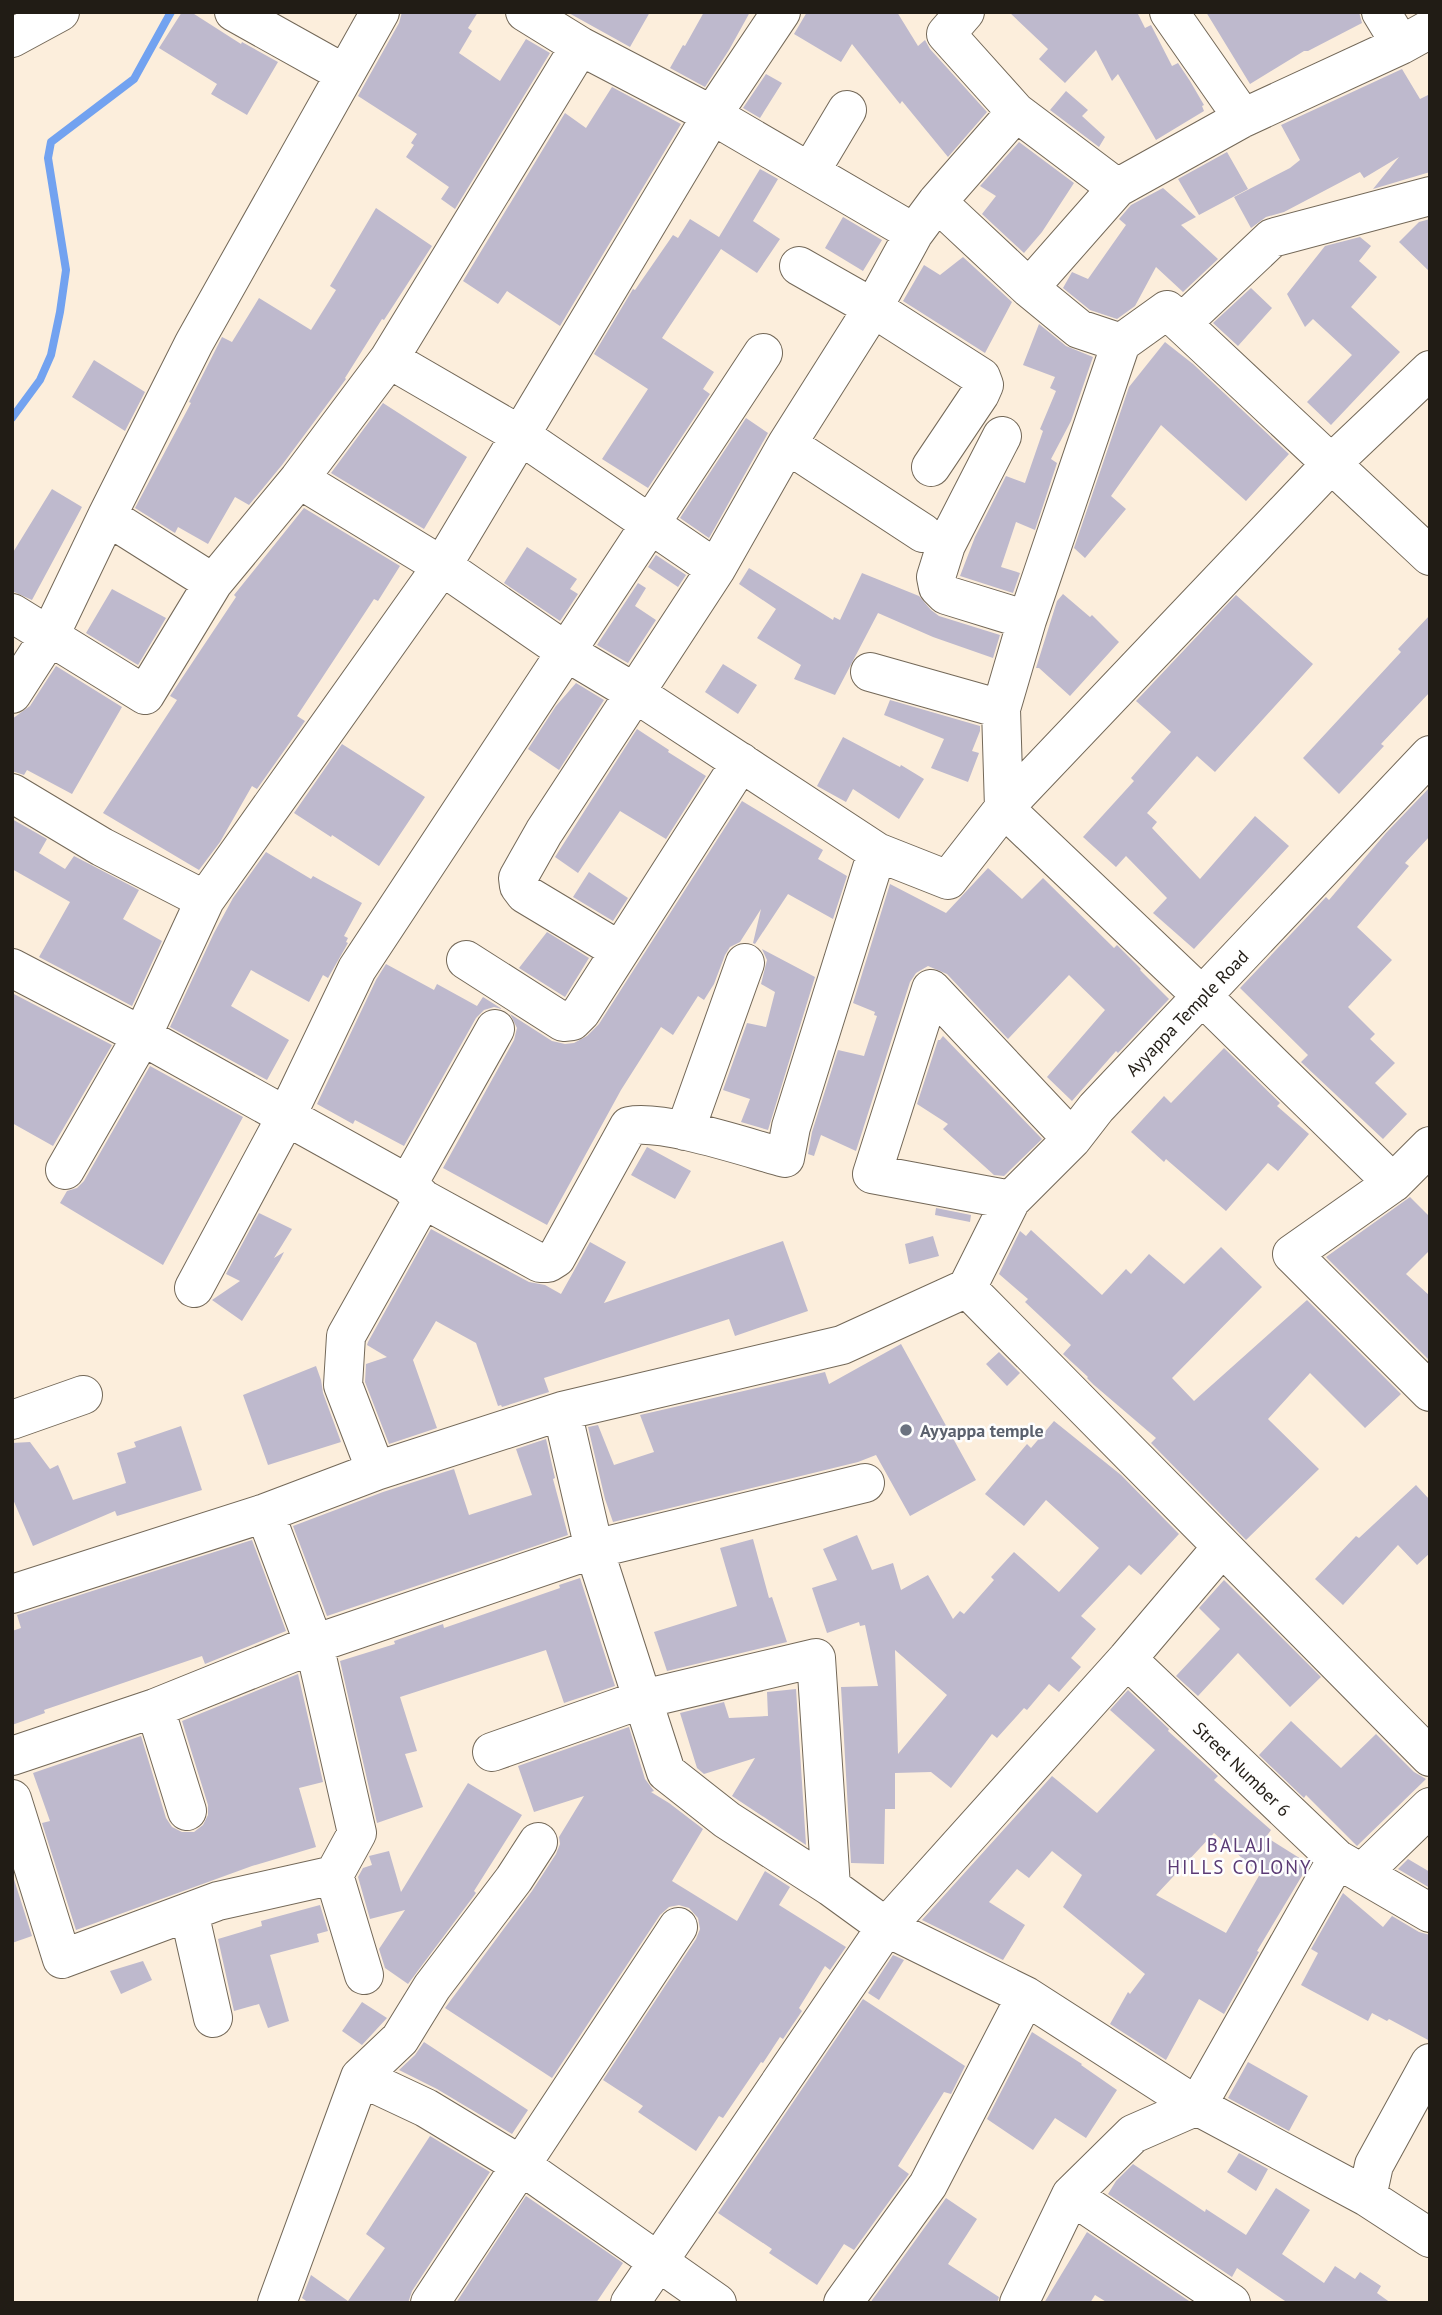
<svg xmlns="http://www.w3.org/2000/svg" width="1442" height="2315" font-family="'PT Sans',sans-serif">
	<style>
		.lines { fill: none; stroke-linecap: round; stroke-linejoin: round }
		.stream { stroke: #72a2f0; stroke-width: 8 }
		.building { fill: #beb9cd; fill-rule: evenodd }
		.minor-casing { stroke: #736858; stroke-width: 40 }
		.minor { stroke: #fff; stroke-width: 38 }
		.worship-dot { fill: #6b7280; stroke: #fefefe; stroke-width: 2.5 }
		.labels { text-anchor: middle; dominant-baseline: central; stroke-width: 5; stroke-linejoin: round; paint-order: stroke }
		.street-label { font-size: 18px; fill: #211c15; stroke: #fefefe }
		.worship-label { font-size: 18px; font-weight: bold; fill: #5b616d; stroke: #fefefe; text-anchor: start }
		.neighbourhood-label { font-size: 19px; letter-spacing: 2px; fill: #5b3b75; stroke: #fefefe }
	</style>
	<rect width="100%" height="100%" fill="#fceedc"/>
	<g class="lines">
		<!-- stream -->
		<path class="stream" d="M12,418L40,380L51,355L60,312L66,270L48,158L51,142L134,79L171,12"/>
	</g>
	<!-- building -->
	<path class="building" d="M182,12H191L241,44L242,42L278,62L247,115L211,94L217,84L159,48Z
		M402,12H478L468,28L472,31L459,53L500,81L526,39L550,53L455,209L441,199L449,187L406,157L414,145L411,143L417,134L358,96L399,23Z
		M567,12H650L630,47Z
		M704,12H750L729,50L705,87L670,68L683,45L685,46Z
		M807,12H897L918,46L925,40L930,49L987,112L948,157L902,101L900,104L852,44L841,62L794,34Z
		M1009,12H1137L1145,28L1151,25L1172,66L1178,63L1190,81L1204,105L1202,106L1204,111L1156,140L1118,74L1112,81L1096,50L1065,83L1039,59L1048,49Z
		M1206,12H1359L1362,23L1308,51H1304L1250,84Z
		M1402,69L1420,99L1430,94V172L1373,189L1399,157L1364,178L1360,172L1284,212L1266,217L1251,228L1234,197L1290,168L1300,160L1281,125Z
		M766,74L782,83L760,118L743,108Z
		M612,87L681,124L560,326L507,291L498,304L463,281L565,113L586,128Z
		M1066,91L1088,110L1082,116L1105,137L1099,147L1050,110Z
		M1019,142L1074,183L1042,232L1024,253L982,214L996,196L980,186Z
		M1227,152L1248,189L1199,215L1178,179Z
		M760,169L778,179L753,221L780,239L757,273L721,249L662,338L714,372L703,389L710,394L648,488L602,459L648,389L594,354L633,289L635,290L673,235L678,238L690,219L719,237Z
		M1163,188L1196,217L1181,225L1218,259L1183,292L1156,267L1135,306L1117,319L1090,310L1063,288L1072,272L1088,279L1126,225L1119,219L1131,205Z
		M376,208L432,246L384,320L382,319L345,378L346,379L282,465L249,505L235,497L208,544L178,527L175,533L135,508L191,403L189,402L222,337L232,342L259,298L311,330L336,290L330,286Z
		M843,217L882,240L863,271L825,248Z
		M1430,219V272L1399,242L1419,222Z
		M1360,237L1371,246L1359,261L1377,277L1351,307L1400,352L1331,425L1307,402L1352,355L1313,319L1305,327L1287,294L1325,246Z
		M963,257L1012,302L985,353L903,301L924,265L940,275Z
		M1251,288L1272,308L1238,346L1213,323Z
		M1039,324L1066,346L1093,357L1071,421L1051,459L1057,463L1035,530L1016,522L1001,567L1020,573L1013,593L960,576L975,537L1006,476L1025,483L1043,431L1040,429L1056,391L1050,388L1055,377L1023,365Z
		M1165,342L1193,364L1289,454L1246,501L1161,425L1111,496L1126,509L1085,558L1074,548L1129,387Z
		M94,360L145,392L125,431L72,397Z
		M383,403L467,457L424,529L331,473Z
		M746,418L768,433L709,538L680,518Z
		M52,489L82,507L32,600L12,591V554Z
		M304,508L400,566L378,601L374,599L297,716L305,721L257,789L252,786L220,842L199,870L103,813L177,700L170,696L236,597L234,595Z
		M527,547L577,579L570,589L578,594L560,621L504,583Z
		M656,555L686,575L678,587L648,567Z
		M749,568L833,620L834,617L840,620L862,573L919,596L931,610L939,616L1000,635L993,658L933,637L878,613L835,695L794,679L801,665L757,638L776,609L739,584Z
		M638,583L646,588L635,606L656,620L628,663L597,645Z
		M112,589L166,618L138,665L86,633Z
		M1063,594L1090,617L1092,615L1119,642L1070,696L1039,668H1036L1057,601Z
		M1236,595L1313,664L1215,772L1197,756L1147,813L1157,822L1152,828L1200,879L1255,816L1289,846L1194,949L1153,913L1167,898L1126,856L1116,867L1083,837L1134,781L1131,778L1171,732L1136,701Z
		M1430,615V692L1381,744L1384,746L1339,794L1303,758L1401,652L1398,649Z
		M723,664L757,685L738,714L705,692Z
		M56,666L122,707L72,794L27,770L24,775L12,771V719L30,706Z
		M576,683L604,700L559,770L528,749L556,706Z
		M890,700L980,726V731L972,751L979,753L968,782L931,768L944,739L884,715Z
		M637,729L669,750L668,752L706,776L666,839L620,811L578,873L555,857Z
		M843,737L900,767L901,765L924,779L899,819L853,789L846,802L817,786Z
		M342,744L425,797L379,866L332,835L331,837L294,813Z
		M1430,787V836L1405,863L1409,866L1357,927L1392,960L1348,1007L1375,1034L1370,1039L1395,1063L1375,1083L1407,1114L1383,1139L1301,1062L1308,1055L1240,988L1326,897L1329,900L1386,833Z
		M742,801L823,850L818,859L847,876L833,919L788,894L755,944L753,943L761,909L740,942L730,947L725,955L714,984L704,1000L698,996L673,1035L661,1027L621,1090L547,1225L443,1168L514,1040L517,1028L510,1014L552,1041L565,1044L574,1043L587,1036L599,1024Z
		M12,819L47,839L39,853L65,869L74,856L139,890L123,919L162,941L132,1006L39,957L70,902L12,869Z
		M266,852L311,879L313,876L362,903L344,936L348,938L346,942L348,943L328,978L323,975L309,1002L251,970L231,1006L289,1040L267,1080L170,1027L214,933L233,898Z
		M988,868L1022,899L1043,878L1114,948L1117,945L1141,969L1140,970L1169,999L1118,1053L1116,1051L1072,1101L1047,1077L1105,1010L1069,975L1008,1039L947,974L928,966L916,973L910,982L856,1151L821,1135L814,1156L808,1154L812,1132L838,1050L864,1056L877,1016L874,1015L875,1012L853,1003L890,884L946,913Z
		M589,872L628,898L613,921L573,897Z
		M547,932L589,958L565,997L519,968Z
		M762,949L815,977L768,1130L741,1122L750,1099L723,1090L747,1023L766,1027L775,992L761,984L767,960Z
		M386,964L434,990L437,984L477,1006L483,997L502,1009L494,1007L484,1010L476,1018L404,1146L355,1120L353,1124L317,1104L376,980Z
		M12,993L112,1045L53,1146L12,1123Z
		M943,1036L1042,1139L1004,1176L994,1175L943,1129L948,1124L917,1104L938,1040H940Z
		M1224,1048L1280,1103L1277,1106L1309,1134L1278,1171L1268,1163L1226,1211L1166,1159L1164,1162L1131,1132L1164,1096L1171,1103Z
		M150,1066L243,1117L163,1265L60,1203L67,1191L77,1188L84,1181Z
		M647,1147L691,1171L675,1199L631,1175Z
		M1410,1197L1430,1217V1250L1406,1274L1430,1296V1361L1326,1257Z
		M936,1208L971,1215L970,1222L935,1215Z
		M259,1213L292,1229L274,1258L284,1252L280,1260L242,1321L212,1300L240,1281L226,1274Z
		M431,1229L529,1282L545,1285L561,1294L590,1242L626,1262L604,1303L783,1241L808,1311L735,1336L729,1319L544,1378L549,1392L502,1407L501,1405L498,1406L476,1343L436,1321L413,1360L437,1428L389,1444L365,1382L366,1364L387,1357L367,1345L368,1342Z
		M1031,1230L1102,1295L1126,1269L1131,1274L1149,1254L1184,1284L1221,1247L1262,1287L1172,1378L1194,1401L1307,1300L1401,1394L1365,1428L1310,1373L1268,1419L1319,1469L1246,1540L1151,1443L1156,1438L1094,1385L1087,1378L1088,1377L1063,1354L1071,1345L1025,1302L1028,1299L999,1274L1020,1231L1026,1236Z
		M933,1236L939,1256L909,1264L905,1244Z
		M901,1344L976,1480L910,1516L876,1455L858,1462L613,1522L605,1499L588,1427L598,1425L614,1465L654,1452L640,1415L825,1372L829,1384Z
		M999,1352L1020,1373L1007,1386L986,1364Z
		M316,1366L321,1380L323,1393L341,1442L268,1465L243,1395Z
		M1054,1421L1121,1475L1179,1534L1141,1575L1129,1565L1081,1616L1096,1629L1071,1658L1081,1667L1059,1692L1049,1684L1027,1710L1024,1708L997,1738L992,1734L951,1788L931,1772L895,1773V1809H885L884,1864L851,1863L841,1687L878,1686L865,1625L860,1626L859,1622L827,1633L812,1588L837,1580L823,1549L857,1535L872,1570L893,1563L901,1590L928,1575L953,1619L960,1611L964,1614L994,1580L991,1577L1014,1552L1059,1592L1099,1548L1046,1500L1024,1526L985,1494L1027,1444L1031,1448ZM895,1650L947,1695L898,1754L897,1721Z
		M181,1426L202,1490L117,1516L115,1511L33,1546L12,1497V1443L30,1442L50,1469L58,1465L73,1500L126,1483L117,1453L136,1447L134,1442Z
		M546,1439L555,1478L553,1479L568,1535L327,1616L293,1526L383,1492L454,1469L469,1515L532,1495L516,1449Z
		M1416,1485L1430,1500V1553L1417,1565L1398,1545L1343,1605L1315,1579L1356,1536L1359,1538Z
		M753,1539L769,1598L772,1597L787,1642L667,1671L654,1632L737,1606L720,1548Z
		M252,1540L286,1631L205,1664L202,1656L44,1710L45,1713L12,1725V1631L21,1628L17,1615Z
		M580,1578L615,1686L564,1703L546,1650L400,1697L417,1751L405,1754L423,1807L377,1823L340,1661L395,1644L394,1641L443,1624L444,1628L560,1588L559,1585Z
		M1224,1580L1321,1677L1290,1707L1238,1653L1198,1696L1176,1676L1220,1629L1199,1608Z
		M298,1674L323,1782L299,1788L316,1847L252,1866L76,1930L42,1823L50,1821L33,1773L141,1736L166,1818L172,1827L182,1832H194L203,1825L208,1815V1805L182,1721Z
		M796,1689L806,1845L732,1796L755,1758L704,1774L697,1768L680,1713L724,1702L729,1718L768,1716L767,1692Z
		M1128,1690L1169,1729L1168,1731L1218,1776L1214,1780L1271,1830L1266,1837L1309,1864L1257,1951L1259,1952L1224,2014L1199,1999L1166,2060L1110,2024L1128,1992L1130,1994L1145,1974L1063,1907L1082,1875L1052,1851L1029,1878L1017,1869L989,1902L1025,1925L1003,1960L922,1920L1052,1776L1097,1813L1155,1750L1110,1710ZM1214,1833L1260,1874L1226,1933L1156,1895Z
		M1291,1721L1341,1768L1376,1734L1414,1772L1426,1779L1357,1846L1306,1795L1304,1798L1259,1755Z
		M629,1727L645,1779L654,1791L651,1792L669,1803L703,1829L672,1881L737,1921L765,1871L790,1887L779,1905L846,1947L830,1970L825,1966L799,2008L802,2011L783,2039L780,2037L763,2063L761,2062L723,2118L719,2116L696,2151L638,2112L643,2106L603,2080L696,1939L700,1929L698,1918L689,1908L679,1905L669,1907L660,1915L552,2078L445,2008L532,1891L556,1854L560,1844L559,1837L584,1796L534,1812L518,1766Z
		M468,1783L522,1815L474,1891L476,1893L408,1984L385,1968L379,1949L405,1910L370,1919L358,1877L363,1868L372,1865L369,1856L389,1851L401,1892Z
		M1408,1859L1430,1872V1888L1398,1869Z
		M12,1873L32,1936L12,1943Z
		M1343,1893L1383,1927L1392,1916L1419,1932L1430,1935V2041L1389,2019L1387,2021L1372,2013L1368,2021L1301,1985L1318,1953L1311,1949Z
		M320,1905L328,1931L317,1934L319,1942L270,1955L289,2021L268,2028L259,2004L234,2011L218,1939L262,1926L261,1921Z
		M893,1955L904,1960L879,2000L868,1993Z
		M143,1961L152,1980L121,1994L110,1971Z
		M863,1999L965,2066L951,2094L944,2092L898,2166L909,2174L854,2250L844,2244L817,2285L769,2253L772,2249L718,2213Z
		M362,2002L387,2018L362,2045L342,2031Z
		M1032,2032L1082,2064L1081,2065L1117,2090L1086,2138L1055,2118L1033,2150L987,2119Z
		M424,2042L528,2110L512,2134L437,2089L399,2070L415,2055Z
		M1248,2062L1308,2096L1289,2131L1228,2098Z
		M430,2136L490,2172L412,2291L408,2303H309L302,2298L311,2275L348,2301L385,2248L366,2234Z
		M1239,2153L1268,2169L1256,2191L1227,2172Z
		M1133,2164L1205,2212L1206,2209L1246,2235L1276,2188L1310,2210L1282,2254L1324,2283L1335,2266L1355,2279L1360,2272L1381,2286L1377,2293L1391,2303H1288L1237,2268L1232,2277L1108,2194L1116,2181Z
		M526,2196L623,2263L596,2303H456Z
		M946,2198L977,2219L948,2264L999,2297L997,2303H870Z
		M1087,2232L1192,2303H1108L1095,2295L1090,2303H1044Z"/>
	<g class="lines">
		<!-- minor casing -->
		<g class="minor-casing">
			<path id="minor" d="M234,12L345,74
				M525,12L580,46L712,115L914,233
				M965,12L946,34L1016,112L1117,188
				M1169,12L1243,118
				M1381,12L1401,45
				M12,38L60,12
				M810,172L847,110
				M937,202L1029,288L1079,329L1121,343L1167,310L1430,556
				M799,266L873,308L981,377L984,385L980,394L931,467
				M1029,288L1117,188L1243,118L1401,45L1430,29
				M1182,323L1272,238L1430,196
				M389,359L520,435L716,569
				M1002,436L946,545L936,577L938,587L946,595L1027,620
				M787,444L923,533
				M299,479L442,566L568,653L635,693L877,852L948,880L1004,808L1203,997L1393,1183
				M107,516L213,583
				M12,613L145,695L213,583L299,479L389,359L580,46
				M870,672L1001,709
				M12,694L50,635L107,516L194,343L380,12
				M12,793L102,847L205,900
				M1004,808L1332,463L1430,370
				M1004,808L1001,709L1027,620L1121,343
				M620,951L525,894L519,886L518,878L544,832L716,569L787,444L873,308L914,233L937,202L1016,112
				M466,960L563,1022L572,1021L581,1012L741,762
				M12,968L142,1036L408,1184L423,1199L540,1263H548L556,1258L629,1126C663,1119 748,1148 785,1158L791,1127L877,852
				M685,1131L745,963
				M1430,1146L1393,1183L1292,1254L1430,1392
				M65,1170L142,1036L205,900L442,566L712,115L781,12
				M408,1184L495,1029
				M1011,1200L872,1174L931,989L1072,1139
				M194,1288L287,1115L357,969L763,353
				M967,1288L1011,1200L1072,1139L1096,1108L1430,755
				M967,1288L1430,1757
				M562,1411L594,1549L666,1772L727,1820L831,1887L886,1927L1026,1996L1197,2106L1367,2197L1430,2238
				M12,1420L83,1395
				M376,1471L343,1385L346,1336L423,1199
				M12,1594L265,1513L376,1471L562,1411L842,1345L967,1288
				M1127,1659L1337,1859L1430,1913
				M155,1708L187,1811
				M492,1752L643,1699L816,1658L831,1887
				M12,1756L155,1708L314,1644L594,1549L865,1483
				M12,1799L62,1959L218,1901L334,1875L357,1833L314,1644L265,1513
				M538,1842L514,1879L432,1987L400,2039L360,2077L426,2108L519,2164L717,2303
				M1362,1873L1430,1807
				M334,1875L364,1975
				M189,1912L213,2018
				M1071,2195L1231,2303
				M1367,2197L1374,2165L1430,2063
				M277,2303L360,2077
				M430,2303L678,1927
				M630,2303L886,1927L1127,1659L1222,1547
				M843,2303L928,2185L1026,1996
				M1019,2303L1071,2195L1133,2134L1197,2106L1337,1859"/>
		</g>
		<!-- minor -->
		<use href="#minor" class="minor"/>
	</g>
	<!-- markers -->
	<circle class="worship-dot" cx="906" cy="1430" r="7"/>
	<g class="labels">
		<!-- street labels -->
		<g class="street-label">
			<text transform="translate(1187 1013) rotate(-46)">Ayyappa Temple Road</text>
			<text transform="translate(1242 1769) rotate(44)">Street Number 6</text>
		</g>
		<!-- worship labels -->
		<g class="worship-label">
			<text x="920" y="1430">Ayyappa temple</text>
		</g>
		<!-- neighbourhood labels -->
		<g class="neighbourhood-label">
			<text x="1240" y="1845">BALAJI<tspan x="1240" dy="22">HILLS COLONY</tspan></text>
		</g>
	</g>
	<!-- border -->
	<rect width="1442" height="2315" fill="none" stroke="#211c15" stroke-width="28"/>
</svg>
